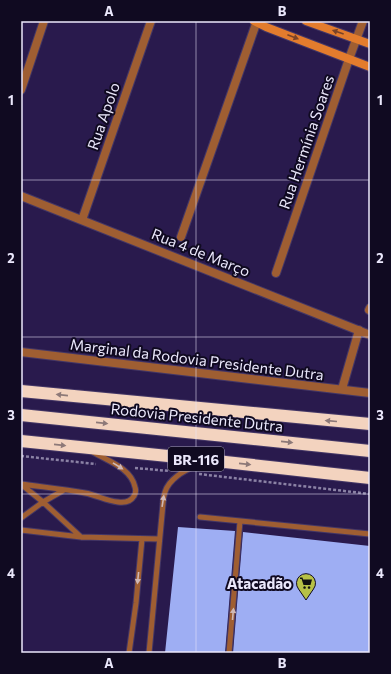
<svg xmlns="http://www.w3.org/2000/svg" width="391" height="674" font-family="Commissioner,sans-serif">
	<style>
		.building { fill: #9eaef3 }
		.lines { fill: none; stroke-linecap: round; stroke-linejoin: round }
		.lane-casing { stroke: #443766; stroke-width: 7 }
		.street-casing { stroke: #443766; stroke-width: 10 }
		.secondary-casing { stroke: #443766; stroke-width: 10 }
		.highway-casing { stroke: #443766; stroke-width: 14 }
		.path { stroke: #8b82a5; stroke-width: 2.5; stroke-dasharray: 3 2; stroke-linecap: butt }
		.lane { stroke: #9f5e32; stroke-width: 5 }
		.street { stroke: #9f5e32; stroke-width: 8 }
		.secondary { stroke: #e37c2d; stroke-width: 8 }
		.highway { stroke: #f3d3bf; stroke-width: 12 }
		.oneway { fill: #7a4327 }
		.oneway2 { fill: #8d7978 }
		.oneway3 { fill: #d0b8b5 }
		.grid { fill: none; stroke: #ebe8fc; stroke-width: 1; stroke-opacity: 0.55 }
		.labels { text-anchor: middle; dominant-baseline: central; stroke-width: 4; stroke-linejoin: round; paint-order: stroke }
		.shield { fill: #100a21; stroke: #a9a5ba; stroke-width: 1 }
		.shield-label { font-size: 14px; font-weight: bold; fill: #ebe8fc }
		.street-label { font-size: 15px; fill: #ebe8fc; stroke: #100a21 }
		.poi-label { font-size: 15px; font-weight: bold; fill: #ebe8fc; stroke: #100a21; text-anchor: end }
		.neatline { fill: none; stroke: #ebe8fc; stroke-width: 1.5 }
		.grid-label { font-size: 13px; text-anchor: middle; font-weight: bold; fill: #ebe8fc }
	</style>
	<rect width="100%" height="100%" fill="#291a4d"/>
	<!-- building -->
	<path class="building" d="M178,527L235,531L225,653H165Z
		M243,532L370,546V653H233Z"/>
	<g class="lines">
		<!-- lane casing -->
		<g class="lane-casing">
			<path id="lane" d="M21,484C42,487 64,489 85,493C96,495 107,501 118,502C125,503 131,501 134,496C136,493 136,490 135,487C131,468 108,461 93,452
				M22,485L43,502L81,537
				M200,517L370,534
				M21,518L43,502L64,490
				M21,530L81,537L159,539
				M129,653L136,603L142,539
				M149,653L163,504C163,500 164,495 165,492C170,476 189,469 202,462
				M229,653L240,521"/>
		</g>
		<!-- street casing -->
		<g class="street-casing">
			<path id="street" d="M21,90L44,21
				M21,196L370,335
				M82,220L151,21
				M181,237L257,21
				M276,273L349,59L363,21
				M369,310L370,308
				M21,352L370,393
				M342,389L359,330"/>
		</g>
		<!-- secondary casing -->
		<g class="secondary-casing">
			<path id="secondary" d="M254,21L266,27L370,67
				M306,21L370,44"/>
		</g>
		<!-- highway casing -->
		<g class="highway-casing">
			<path id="highway" d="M21,391L370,424
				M21,415L370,451
				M21,441L207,460L370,478"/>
		</g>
		<!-- path -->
		<path class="path" d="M21,456L96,464
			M135,468L170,471
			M199,474L370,494"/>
		<!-- lane -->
		<use href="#lane" class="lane"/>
		<!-- street -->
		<use href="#street" class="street"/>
		<!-- secondary -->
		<use href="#secondary" class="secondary"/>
		<!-- highway -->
		<use href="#highway" class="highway"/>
	</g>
	<!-- one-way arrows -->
	<defs><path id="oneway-solid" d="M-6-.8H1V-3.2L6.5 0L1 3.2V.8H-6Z"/></defs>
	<g class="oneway">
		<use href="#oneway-solid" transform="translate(338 32) rotate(-161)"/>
		<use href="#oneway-solid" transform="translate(293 37) rotate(21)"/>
	</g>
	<g class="oneway2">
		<use href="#oneway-solid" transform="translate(62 395) rotate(-174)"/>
		<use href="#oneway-solid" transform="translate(331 421) rotate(-175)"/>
		<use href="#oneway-solid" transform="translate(102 423) rotate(6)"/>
		<use href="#oneway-solid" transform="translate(287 442) rotate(6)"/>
		<use href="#oneway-solid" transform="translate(60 445) rotate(6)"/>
		<use href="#oneway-solid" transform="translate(245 464) rotate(6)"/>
	</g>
	<g class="oneway3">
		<use href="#oneway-solid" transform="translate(118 466) rotate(32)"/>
		<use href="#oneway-solid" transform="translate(163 501) rotate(-81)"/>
		<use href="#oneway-solid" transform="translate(138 578) rotate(96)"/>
		<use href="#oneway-solid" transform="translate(233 614) rotate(-85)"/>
	</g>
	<!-- grid -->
	<path class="grid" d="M196,21V653M21,180H370M21,337H370M21,494H370"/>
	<!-- icons -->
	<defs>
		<g id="supermarket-pin" transform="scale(1)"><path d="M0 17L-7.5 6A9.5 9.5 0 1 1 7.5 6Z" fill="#b7c147" stroke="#100a21"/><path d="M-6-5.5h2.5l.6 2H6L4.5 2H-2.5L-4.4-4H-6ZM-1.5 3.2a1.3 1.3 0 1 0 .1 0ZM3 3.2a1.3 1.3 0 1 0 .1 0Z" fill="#111"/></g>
	</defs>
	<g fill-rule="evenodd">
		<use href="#supermarket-pin" x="306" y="583"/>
	</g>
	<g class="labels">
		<!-- shield labels -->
		<rect class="shield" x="168" y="447" width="56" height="24" rx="3"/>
		<g class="shield-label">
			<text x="196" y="459">BR-116</text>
		</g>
		<!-- street labels -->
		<g class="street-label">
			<text transform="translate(103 116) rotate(-71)">Rua Apolo</text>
			<text transform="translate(306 142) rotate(-71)">Rua Hermínia Soares</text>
			<text transform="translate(201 252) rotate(22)">Rua 4 de Março</text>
			<text transform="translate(197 359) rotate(7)">Marginal da Rodovia Presidente Dutra</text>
			<text transform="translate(197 417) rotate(6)">Rodovia Presidente Dutra</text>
		</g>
		<!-- poi labels -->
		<g class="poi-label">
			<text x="292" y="583">Atacadão</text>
		</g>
	</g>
	<!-- border -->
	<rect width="391" height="674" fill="none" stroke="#100a21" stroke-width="44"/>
	<rect x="22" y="22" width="347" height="630" class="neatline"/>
	<g class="grid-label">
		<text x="109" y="16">A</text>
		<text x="282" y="16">B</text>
		<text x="11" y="105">1</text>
		<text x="380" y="105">1</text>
		<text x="11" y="263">2</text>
		<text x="380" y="263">2</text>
		<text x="11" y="420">3</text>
		<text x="380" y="420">3</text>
		<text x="11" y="578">4</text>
		<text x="380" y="578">4</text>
		<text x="109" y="668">A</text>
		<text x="282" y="668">B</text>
	</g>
</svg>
